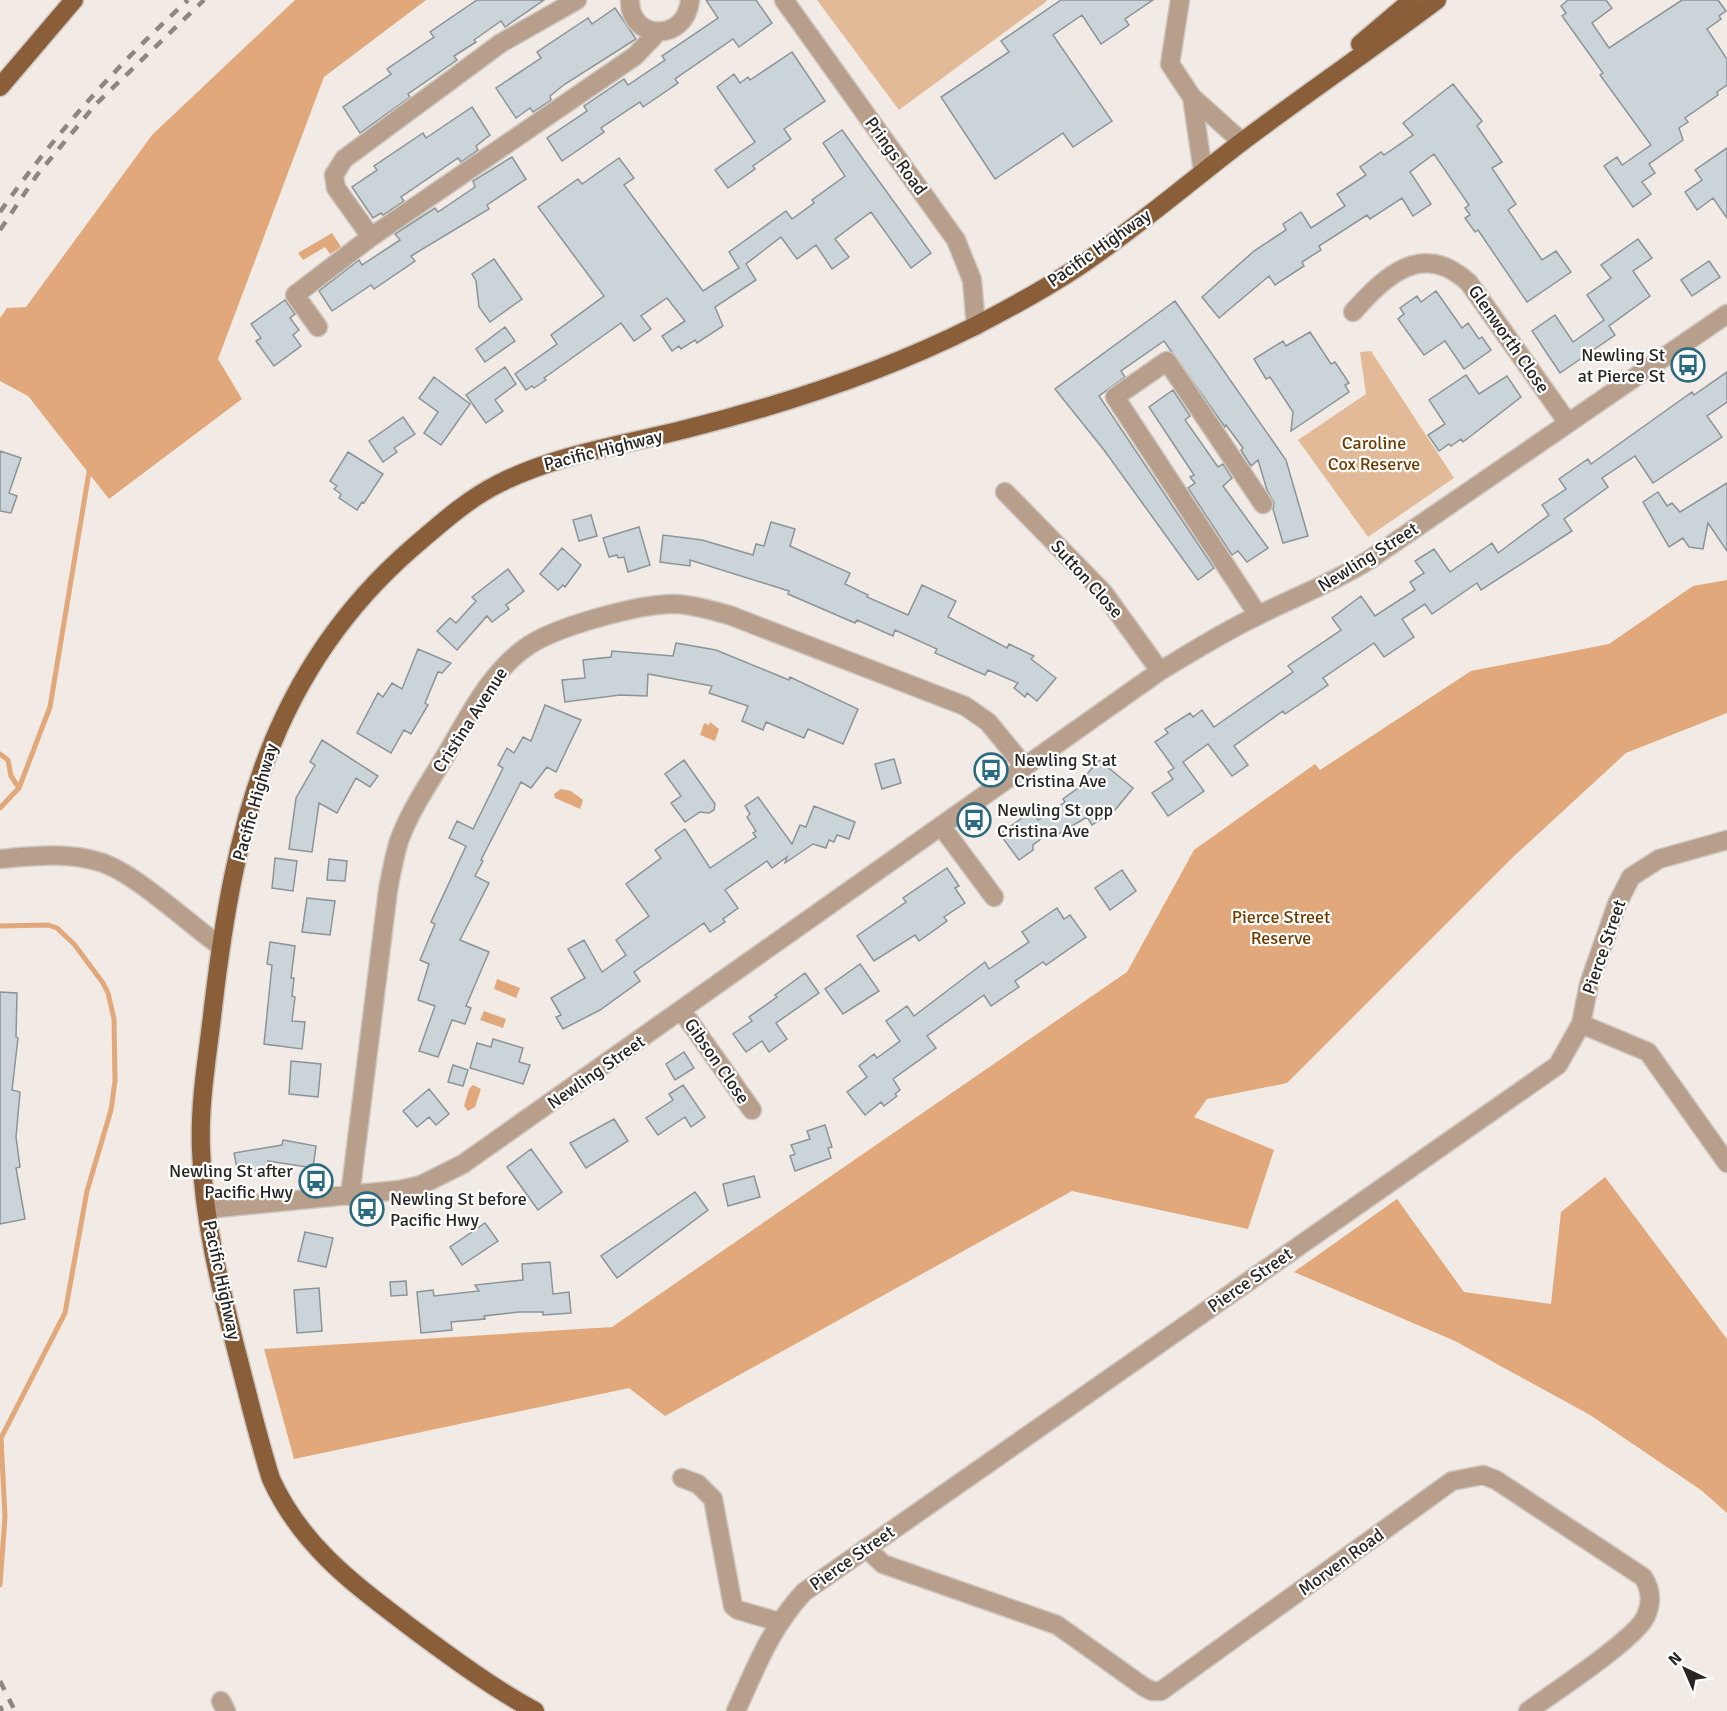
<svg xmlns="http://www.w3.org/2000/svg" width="1727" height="1711" font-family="Signika,sans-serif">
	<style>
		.green { fill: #e3ba98 }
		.forest { fill: #e1a97b }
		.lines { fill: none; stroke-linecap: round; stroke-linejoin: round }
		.stream { stroke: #e1a97b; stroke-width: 5 }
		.building { fill: #cbd5d9; stroke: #8b9498; stroke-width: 1.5 }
		.minor-casing { stroke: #cec7c1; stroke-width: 21 }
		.major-casing { stroke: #cec7c1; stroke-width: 21 }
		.minor { stroke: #b89f8b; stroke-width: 18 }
		.major { stroke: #895e39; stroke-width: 18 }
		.rail { stroke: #8d8783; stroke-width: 4.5; stroke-dasharray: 10 10; stroke-linecap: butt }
		.labels { text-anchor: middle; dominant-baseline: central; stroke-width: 4.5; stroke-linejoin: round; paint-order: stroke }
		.street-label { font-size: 18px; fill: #282523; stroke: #fff }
		.poi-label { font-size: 18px; fill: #282523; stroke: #fff; text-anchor: start }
		.park-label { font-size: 18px; fill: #6f3c00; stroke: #fff }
	</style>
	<rect width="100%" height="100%" fill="#f2eae4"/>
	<!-- green -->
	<path class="green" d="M817,0H1046L1047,1L899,110Z
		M1371,351L1454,478L1368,537L1298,440L1366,394L1360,352Z"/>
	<!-- forest -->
	<path class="forest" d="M295,0H426L324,77L218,359L242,399L109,499L28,396L0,381V318L7,308L26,307L152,135Z
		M332,233L341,247L330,254L325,247L303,260L298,253Z
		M1727,580V713L1626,753L1512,858L1287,1083L1207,1099L1194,1117L1274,1150L1248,1229L1072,1191L665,1416L629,1388L294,1459L264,1349L612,1327L1127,972L1194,850L1315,764L1320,770L1471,671L1609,644L1693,586Z
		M710,722L719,729L715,741L700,735L704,723L709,725Z
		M561,789L571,791L583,800L580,809L555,798L554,794Z
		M497,979L520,988L516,998L494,989Z
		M484,1011L506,1019L503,1028L480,1020Z
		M473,1085L481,1089L475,1107L468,1111L464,1106L469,1089Z
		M1605,1177L1727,1339V1513L1701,1490L1590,1415L1455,1341L1294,1272L1397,1199L1464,1292L1551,1304L1561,1212Z"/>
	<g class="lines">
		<!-- stream -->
		<path class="stream" d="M0,347L82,395L93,448L50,707L19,788L0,808
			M86,414L164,361L198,302L234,194L291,56L343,0
			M0,754L8,760L11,776L19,788
			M0,926L48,925L57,928L74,944L103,983L108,993L114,1019L115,1081L111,1110L87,1191L65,1313L1,1438L5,1517L0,1585"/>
	</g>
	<!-- building -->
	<path class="building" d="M477,0H544L505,27L501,21L474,40L476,42L454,56L457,60L408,94L410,97L360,133L343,107L391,74L387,69L434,37L430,32Z
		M706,0H756L772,23L739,47L733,39L675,79L678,83L643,107L640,102L601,128L604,132L562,161L547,138L587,111L584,106L624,79L628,85L665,60L662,56L718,18Z
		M1061,0H1153L1125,19L1129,25L1101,44L1082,15L1053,35L1112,121L1073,147L1063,133L995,179L941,97L1009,52L1001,41Z
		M1568,0H1606L1612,8L1592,23L1609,48L1682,0H1718L1726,11L1719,16L1721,19L1707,29L1727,59V85L1717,92L1718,95L1685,118L1688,122L1679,128L1683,140L1649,164L1655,173L1642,182L1651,194L1633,207L1604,166L1617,157L1622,165L1651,145L1600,75L1603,73L1562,16L1566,13L1561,6Z
		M615,8L636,39L565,84L550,96L551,100L533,112L530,108L516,118L496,88L541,58L537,52L588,18L592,24Z
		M792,52L825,101L784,129L791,139L753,166L755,169L728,188L715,170L755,142L717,87L734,74L740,83L748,77L750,80Z
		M1453,84L1482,121L1477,126L1502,162L1492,168L1516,204L1508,210L1542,260L1556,251L1571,272L1527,302L1478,230L1475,232L1465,218L1470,215L1465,208L1469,205L1434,154L1410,172L1431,204L1413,216L1402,198L1370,219L1367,215L1319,246L1321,250L1302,262L1304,266L1275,285L1269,276L1219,318L1202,297L1254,251L1286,230L1283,224L1301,212L1311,228L1345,206L1337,194L1366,175L1360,167L1381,152L1384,155L1413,135L1403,123Z
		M472,107L490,135L476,146L478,150L461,162L458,158L401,197L404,201L383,215L381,213L373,218L352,187L377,170L374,166L423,133L426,138Z
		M842,130L931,253L911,268L871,212L835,239L849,257L832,269L816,245L797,259L781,237L746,264L756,280L715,307L723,326L697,343L695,340L681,349L679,346L672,351L662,336L685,321L667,298L641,316L651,329L634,341L621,323L544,378L546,380L534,388L532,386L526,390L515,374L557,344L551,335L604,296L538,207L578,179L582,184L619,158L634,178L624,185L703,291L739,268L729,252L786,211L792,219L814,203L812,200L845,176L823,143Z
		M1727,148V218L1713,198L1697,210L1685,192L1702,180L1695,170Z
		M512,157L526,179L487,205L489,209L411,256L415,261L374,289L371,285L332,311L319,291L359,260L362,265L400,240L395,234L435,208L438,212L475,187L473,181Z
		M1638,239L1652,258L1633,271L1650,296L1609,326L1615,335L1560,373L1532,331L1555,315L1573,342L1604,320L1587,295L1611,278L1601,265Z
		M494,259L522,299L490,322L479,307L476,281L472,274Z
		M1709,261L1720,277L1692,296L1681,280Z
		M1436,291L1462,328L1468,323L1479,339L1482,337L1491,350L1464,369L1445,341L1424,355L1398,319L1404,314L1400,308L1417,296L1421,302Z
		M285,300L295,314L290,318L299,330L293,335L301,346L274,366L256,341L261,338L251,324Z
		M1175,301L1286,460L1308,536L1283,543L1273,509L1274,503L1267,490L1258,460L1251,466L1241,450L1243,448L1226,425L1225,427L1164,341L1121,371L1125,377L1099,396L1214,568L1198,580L1104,450L1055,389Z
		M505,327L515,341L485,362L476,349Z
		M1310,332L1331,364L1335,362L1349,383L1345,385L1349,392L1291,431L1293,412L1270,377L1266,379L1254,359L1283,341L1286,346Z
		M505,367L516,384L495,400L503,411L486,423L466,395Z
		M1727,372V402L1707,416L1722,437L1653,483L1635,456L1602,478L1608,487L1564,519L1572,531L1481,590L1477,583L1432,614L1425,604L1402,619L1414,637L1384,657L1374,643L1323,678L1328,685L1285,714L1283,711L1234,746L1248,765L1232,776L1208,744L1183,762L1204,791L1168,816L1152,793L1173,779L1168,772L1174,768L1155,742L1168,733L1165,729L1190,713L1193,717L1202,710L1214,727L1293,672L1288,666L1341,630L1332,618L1349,605L1361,596L1375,616L1415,590L1410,582L1424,573L1415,561L1434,549L1450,572L1492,543L1498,553L1549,515L1542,505L1566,489L1559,479L1588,459L1591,464L1692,392L1694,395Z
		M1466,375L1479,394L1507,376L1521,397L1463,442L1461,439L1451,446L1449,444L1439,451L1428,435L1445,424L1429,400Z
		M434,377L470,404L441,445L424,433L438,412L419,398Z
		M1173,390L1190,416L1185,420L1218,467L1223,464L1232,478L1223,486L1268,548L1247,562L1238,551L1232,555L1188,488L1195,483L1190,477L1194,475L1149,407Z
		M403,417L415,434L394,448L397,452L383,462L369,441Z
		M0,451L21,458L9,493L17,496L11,513L0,511Z
		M348,452L383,474L364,503L362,502L357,510L339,498L341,494L334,489L337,486L330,481Z
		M1727,483V551L1708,523L1703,549L1689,547L1683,538L1669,547L1643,502L1658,492L1667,506L1672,503L1680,512Z
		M591,515L597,536L579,541L573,520Z
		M771,522L795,529L790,546L850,573L845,584L868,595L867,597L908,615L922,585L956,601L948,617L1007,648L1009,644L1034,656L1031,659L1056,678L1037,701L1027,693L1025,697L1014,688L1018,683L988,670L985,675L935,653L937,649L895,630L893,636L857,620L855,623L788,594L789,591L690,560V566L660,562L663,535L702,540L753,555L756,544L764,546Z
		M639,527L650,565L628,572L624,557L618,558L617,555L609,557L603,538Z
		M562,548L581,565L565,587L563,585L558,590L540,574Z
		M508,569L524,591L506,605L509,609L492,622L487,616L457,650L437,631L450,618L456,623L476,601L472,597Z
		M676,643L716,650L789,680L790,677L858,709L843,744L808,729L804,738L766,722L763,730L742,721L748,706L709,693L712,686L648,674L647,696L620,695L565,702L562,680L585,678L583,660L611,657L612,651L673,656Z
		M418,649L451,663L442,673L438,672L425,703L428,705L411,734L404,730L391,753L357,733L378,693L383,697L392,683L402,689Z
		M545,705L581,720L556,772L547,767L531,788L521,782L481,860L483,861L475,876L489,883L460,940L489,952L466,1006L471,1008L465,1024L452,1020L438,1057L419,1051L435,1006L418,1000L429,964L420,960L435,924L431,922L466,846L449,838L457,821L473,829L503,768L498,765L507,748L514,753L523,737L531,741Z
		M322,740L378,776L370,787L356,778L337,813L319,803L312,852L289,849L296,798L315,765L310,762Z
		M894,759L901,783L882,789L875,764Z
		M684,760L715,804L714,810L709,813L700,812L685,822L671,803L681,796L665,774Z
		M1099,760L1133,788L1115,810L1092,825L1087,817L1055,836L1052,831L1033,845V850L1019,860L1002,837L1005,835L1002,832L1032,811L1038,820L1065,802L1063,799L1085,783L1082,780Z
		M758,797L792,844L800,825L806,827L814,806L855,822L849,839L837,835L834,842L829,840L826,848L813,844L785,863L787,857L772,868L767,861L725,890L738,908L723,919L725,922L710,932L704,923L634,972L640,981L600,1010L563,1029L556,1017L561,1015L551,998L585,978L568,949L584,940L602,972L626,955L616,940L649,916L626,884L661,858L655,850L685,829L710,868L756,837L753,833L756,831L747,817L750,814L745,806Z
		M275,858L297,861L293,891L272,888Z
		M329,859L347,861L345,881L327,880Z
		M947,868L959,886L955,888L965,903L944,917L947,921L919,941L915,935L874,961L857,936L906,902L903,898Z
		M1122,870L1136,891L1110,910L1095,888Z
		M307,898L335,901L330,935L302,932Z
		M1057,908L1064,919L1070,915L1086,937L1046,965L1043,962L1015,981L1019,987L991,1006L984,995L927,1036L936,1048L893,1079L900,1090L895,1094L897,1096L884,1106L881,1102L865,1115L847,1092L867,1077L859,1066L874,1054L877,1058L900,1041L886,1021L907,1006L914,1016L985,962L989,969L1029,942L1022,932Z
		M270,942L295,946L291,978H294L292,996L295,997L292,1021L305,1022L302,1049L264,1044L272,965L267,964Z
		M860,964L879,991L843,1014L825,989Z
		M805,973L819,993L776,1023L787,1039L769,1052L762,1041L746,1052L733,1034L752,1021L749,1017L777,997L775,995Z
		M0,992L17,993L16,1037L18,1038L12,1090L20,1092L16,1137L20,1167L16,1168L25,1219L0,1224Z
		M493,1039L523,1048L519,1062L530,1065L523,1084L470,1068L477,1043L491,1047Z
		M684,1052L694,1068L675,1080L666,1064Z
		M291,1061L321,1064L318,1097L289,1094Z
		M453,1065L468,1070L463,1086L448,1082Z
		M683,1085L705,1117L691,1127L685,1117L658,1135L646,1118L673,1100L669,1094Z
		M429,1089L449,1114L436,1125L429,1117L417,1127L403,1111Z
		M614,1119L628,1141L586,1168L570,1143Z
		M825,1125L832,1147L828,1148L831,1158L795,1171L790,1156L795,1154L791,1145L810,1139L807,1131Z
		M283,1140L316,1146L313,1168L268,1161L269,1168L238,1173L234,1153L282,1145Z
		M531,1149L562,1192L538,1210L507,1167Z
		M754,1176L760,1197L728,1206L723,1184Z
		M695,1192L708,1210L617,1278L601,1256Z
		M485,1223L498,1241L462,1265L450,1247Z
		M305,1232L333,1238L326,1267L298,1261Z
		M550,1262L553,1294L569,1292L571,1313L543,1315V1312H519L484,1316L485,1319L451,1322L452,1330L421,1333L417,1292L433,1290L434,1296L479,1291L475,1285L523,1280L522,1264Z
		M406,1281L407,1295L391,1296L390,1282Z
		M319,1288L322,1331L297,1333L294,1290Z"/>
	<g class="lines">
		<!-- minor casing -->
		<g class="minor-casing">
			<path id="minor" d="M577,0L501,43L344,159L334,175L336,188L371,237L635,56L658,32
				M630,0C629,41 686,43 690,0
				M784,0L956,240L972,280L976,326
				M1180,0L1170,64L1192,97L1203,172
				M1192,97L1242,142
				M1353,312C1386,275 1423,240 1469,283L1568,423
				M318,327L295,295L371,237
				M1005,492L1103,592L1160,671
				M1258,615L1115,397L1167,361L1263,504
				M941,826L994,897
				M0,859C34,856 67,852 100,862C134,872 189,924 220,946
				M682,1011L752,1110
				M1581,1024L1648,1052L1727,1163
				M350,1196L388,890C391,874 394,857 399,841C410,810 430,782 447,753C469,716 489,674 525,648C553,627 641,603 676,604C694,605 711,610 729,615L965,706L988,722L1025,767
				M207,1209L399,1190L421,1185L463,1164L1160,671C1192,652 1223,632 1257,616C1294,597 1333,583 1369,560L1727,314
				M682,1478L698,1484L713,1499L733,1606L738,1610L779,1622
				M866,1548L883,1564L1057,1625L1144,1687L1152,1691H1161L1452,1481L1483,1475L1496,1480L1643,1577C1651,1589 1652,1602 1646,1616C1636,1639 1553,1693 1528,1711
				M221,1701L226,1711
				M736,1711C756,1667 770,1629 804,1592L1558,1065L1581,1024L1589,984L1617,904L1631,877L1659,859L1727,840"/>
		</g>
		<!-- major casing -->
		<g class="major-casing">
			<path id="major" d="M1360,44L1412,0
				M0,87L74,0
				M535,1711C493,1688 455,1660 417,1632C358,1587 303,1549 271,1479C258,1438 248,1395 237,1353C220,1286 203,1218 201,1149C199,1102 208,1054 213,1008C234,829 269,673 411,549C438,526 466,500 498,484C557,454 623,445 686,429C786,404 881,373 973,327C1008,309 1045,289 1078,267C1135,229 1188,183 1243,141C1307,93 1373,48 1437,0"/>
		</g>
		<!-- minor -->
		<use href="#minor" class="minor"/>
		<!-- major -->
		<use href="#major" class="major"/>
		<!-- rail -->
		<path class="rail" d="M0,212C55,134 117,65 188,0
			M0,230L37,175L96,104L204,0
			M0,1681L15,1711
			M0,1706L2,1711"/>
	</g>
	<!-- icons -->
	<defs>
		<g id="bus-ring" transform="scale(1.725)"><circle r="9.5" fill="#fff" stroke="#2b6a7f" stroke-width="1.5"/><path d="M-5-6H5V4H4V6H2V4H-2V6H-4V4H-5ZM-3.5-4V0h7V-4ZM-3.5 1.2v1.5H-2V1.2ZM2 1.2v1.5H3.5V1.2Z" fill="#2b6a7f"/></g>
	</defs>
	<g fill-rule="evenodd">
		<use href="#bus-ring" x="1688" y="365"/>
		<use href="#bus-ring" x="991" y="770"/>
		<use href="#bus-ring" x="974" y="820"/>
		<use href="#bus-ring" x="316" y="1181"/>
		<use href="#bus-ring" x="367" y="1209"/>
	</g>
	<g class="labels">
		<!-- street labels -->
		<g class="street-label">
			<text transform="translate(896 156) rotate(54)">Prings Road</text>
			<text transform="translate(1099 248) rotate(-35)">Pacific Highway</text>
			<text transform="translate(1509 339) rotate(55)">Glenworth Close</text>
			<text transform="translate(603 450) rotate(-14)">Pacific Highway</text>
			<text transform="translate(1368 557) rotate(-32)">Newling Street</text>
			<text transform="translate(1087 579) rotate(48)">Sutton Close</text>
			<text transform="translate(470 720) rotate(-57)">Cristina Avenue</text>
			<text transform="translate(255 802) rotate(-74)">Pacific Highway</text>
			<text transform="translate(1604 947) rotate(-71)">Pierce Street</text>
			<text transform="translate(717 1061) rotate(55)">Gibson Close</text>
			<text transform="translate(596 1072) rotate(-35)">Newling Street</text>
			<text transform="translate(222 1280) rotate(78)">Pacific Highway</text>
			<text transform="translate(1250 1280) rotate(-35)">Pierce Street</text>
			<text transform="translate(852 1558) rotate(-35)">Pierce Street</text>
			<text transform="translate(1341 1562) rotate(-36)">Morven Road</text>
		</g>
		<!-- poi labels -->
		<g class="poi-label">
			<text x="1665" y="355" text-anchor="end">Newling St<tspan x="1665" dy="21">at Pierce St</tspan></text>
			<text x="1014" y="760">Newling St at<tspan x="1014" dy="21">Cristina Ave</tspan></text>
			<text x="997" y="810">Newling St opp<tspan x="997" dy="21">Cristina Ave</tspan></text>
			<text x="293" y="1171" text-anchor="end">Newling St after<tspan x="293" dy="21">Pacific Hwy</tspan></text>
			<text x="390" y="1199">Newling St before<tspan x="390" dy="21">Pacific Hwy</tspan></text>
		</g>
		<!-- park labels -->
		<g class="park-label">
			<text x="1374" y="443">Caroline<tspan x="1374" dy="21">Cox Reserve</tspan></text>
			<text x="1281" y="917">Pierce Street<tspan x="1281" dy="21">Reserve</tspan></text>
		</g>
	</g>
	<!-- north arrow -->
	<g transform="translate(1685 1669) rotate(316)" stroke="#ffffff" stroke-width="4.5" paint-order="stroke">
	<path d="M0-4.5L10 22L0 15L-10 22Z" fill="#282523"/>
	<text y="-9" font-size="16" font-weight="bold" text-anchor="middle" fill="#282523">N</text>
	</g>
</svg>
